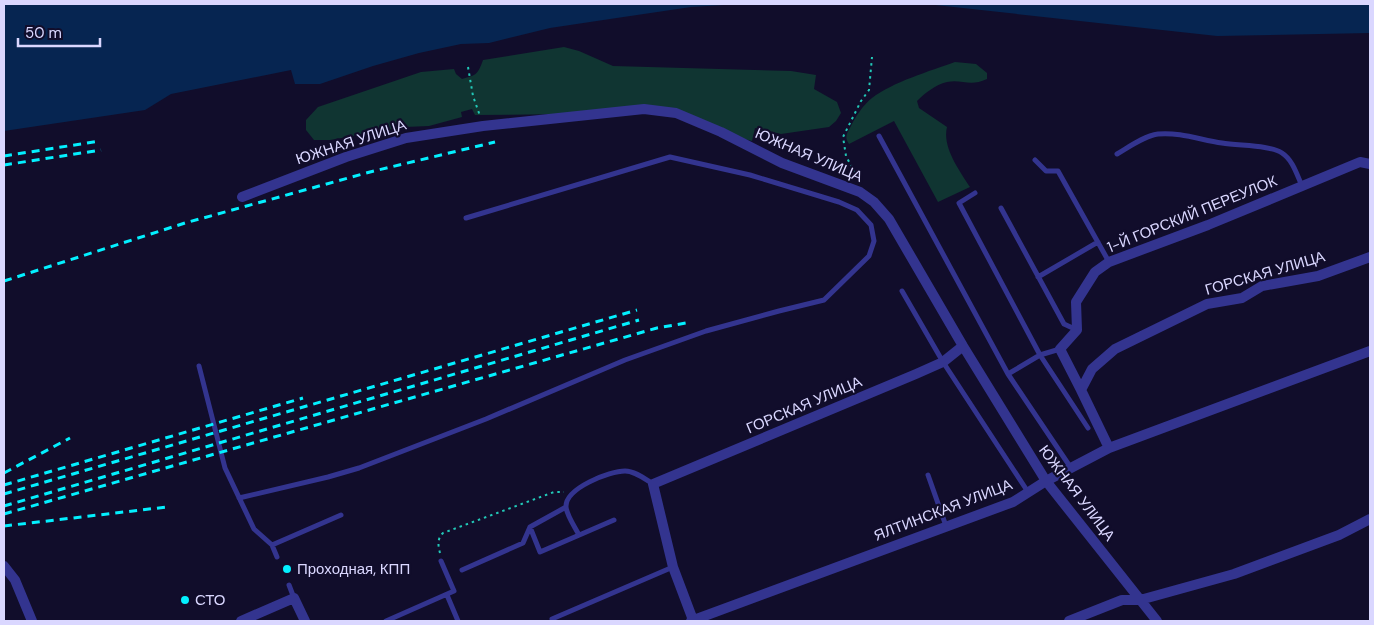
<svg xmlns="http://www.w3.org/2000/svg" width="1374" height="625" font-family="'DM Sans',sans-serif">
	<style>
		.green { fill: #103532 }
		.water { fill: #062551 }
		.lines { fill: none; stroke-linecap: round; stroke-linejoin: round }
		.path { stroke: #22c8b7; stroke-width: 2; stroke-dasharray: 2.5 4; stroke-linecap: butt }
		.service { stroke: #33348f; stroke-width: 5 }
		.minor { stroke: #33348f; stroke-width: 10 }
		.rail { stroke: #03f0ff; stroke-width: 3; stroke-dasharray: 8 6; stroke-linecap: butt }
		.poi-dot { fill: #03f0ff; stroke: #110d2b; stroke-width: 2 }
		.labels { text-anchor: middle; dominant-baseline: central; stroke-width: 4.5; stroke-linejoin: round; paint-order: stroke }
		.street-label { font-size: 15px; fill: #dad7ff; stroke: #110d2b }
		.poi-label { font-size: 15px; fill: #dad7ff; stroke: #110d2b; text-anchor: start }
	</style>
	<rect width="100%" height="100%" fill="#110d2b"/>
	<!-- green -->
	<path class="green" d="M564,47L579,51L613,66L791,71L816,75L814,89L837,102L841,113L836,121L829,127L781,134L755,128L752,141L737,137L672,109L571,114L475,115L472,109L461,112L462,117L429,126L405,127L330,140H314L306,130V120L318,107L421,72L454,69L456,74L462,79C477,75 478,74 483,60Z
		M955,62L976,64L987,73V79C970,87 962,79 947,82C935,85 925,93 917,101L919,108L947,127C942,147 959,170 970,187L938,202L894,121L849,144C844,137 847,133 851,126C855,117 864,104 872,98C893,82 930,71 955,62Z"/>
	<!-- water -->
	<path class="water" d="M4,4H741L691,7L610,19L550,28L489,43L461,44L419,53L373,66L320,84H295L291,70L171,94L145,110L4,131Z
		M926,4H1370V33L1217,36Z"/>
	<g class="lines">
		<!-- path -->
		<path class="path" d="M468,67L473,96L480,116
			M858,179L846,156L843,137L861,101L869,90L872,57
			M440,553C438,545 437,539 443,533L554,492H564"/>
		<!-- service -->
		<path class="service" d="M879,136L1008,374L1071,468
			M1117,154C1129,147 1144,136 1158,134C1180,132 1201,140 1222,143C1239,146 1270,145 1282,153C1293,160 1297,175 1302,186
			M1035,160L1046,171H1058L1109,262
			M975,193L959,203L1040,355L1088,428
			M1001,208L1064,324L1077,330
			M1038,277L1098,242
			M902,291L943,362L1028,492
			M199,366L225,468L254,529L272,545L277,557
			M1008,374L1040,355L1060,349
			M928,475L946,526
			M239,498L328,477L359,468L486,419L625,360L706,331L779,311L824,300L869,256L874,241L871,225L857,210L839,202L750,175L670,157L466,218
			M530,527L540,552L614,520
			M579,535C575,527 567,516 566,507C565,488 610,471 625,471C635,471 645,479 653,484
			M272,545L341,515
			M462,570L523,543L530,527L566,507
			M289,585L294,598
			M447,595L458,621
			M552,619L673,567
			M386,621L454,591L441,561"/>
		<!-- minor -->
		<path class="minor" d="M242,197L346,157L406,138L483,126L644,109L676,113L721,132L782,163L860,192L874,202L889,219L963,346L1046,481L1157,621
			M1081,390L1060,349L1077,330L1076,302L1095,272L1109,262L1208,225L1360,162L1370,164
			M1109,448L1081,390L1092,369L1115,349L1207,304L1242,298L1262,286L1318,276L1370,257
			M4,566L15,580L32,621
			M693,620L673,567L653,484L916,374L943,362L963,346
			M241,621L294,598L305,621
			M691,621L1013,502L1046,481L1109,448L1370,351
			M1069,621L1122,600H1140L1234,574L1339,535L1370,519"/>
		<!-- rail -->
		<path class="rail" d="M4,156L100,141
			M4,165L101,150
			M4,281L185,223L370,172L495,142
			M4,473L70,438
			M4,485L303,398
			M4,494L637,310
			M4,506L639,320
			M4,514L657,328L686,323
			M4,526L167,507"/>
	</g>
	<!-- markers -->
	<g class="poi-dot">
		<circle cx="287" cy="569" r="5"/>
		<circle cx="185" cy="600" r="5"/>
	</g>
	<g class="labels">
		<!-- street labels -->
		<g class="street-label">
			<text transform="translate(351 142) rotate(-18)">ЮЖНАЯ УЛИЦА</text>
			<text transform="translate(809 155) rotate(23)">ЮЖНАЯ УЛИЦА</text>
			<text transform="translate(1192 214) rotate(-22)">1-Й ГОРСКИЙ ПЕРЕУЛОК</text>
			<text transform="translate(1265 273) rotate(-16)">ГОРСКАЯ УЛИЦА</text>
			<text transform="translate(804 405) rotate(-23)">ГОРСКАЯ УЛИЦА</text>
			<text transform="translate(1077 493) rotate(53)">ЮЖНАЯ УЛИЦА</text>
			<text transform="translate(943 510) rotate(-21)">ЯЛТИНСКАЯ УЛИЦА</text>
		</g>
		<!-- poi labels -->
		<g class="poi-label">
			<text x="297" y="569">Проходная, КПП</text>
			<text x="195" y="600">СТО</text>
		</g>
	</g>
	<!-- border -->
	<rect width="1374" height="625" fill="none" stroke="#dad7ff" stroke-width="10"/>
	<!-- scale -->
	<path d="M18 38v8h82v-8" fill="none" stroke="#dad7ff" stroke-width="2.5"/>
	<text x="25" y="38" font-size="15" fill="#dad7ff" stroke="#110d2b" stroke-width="4" paint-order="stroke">50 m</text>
</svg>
